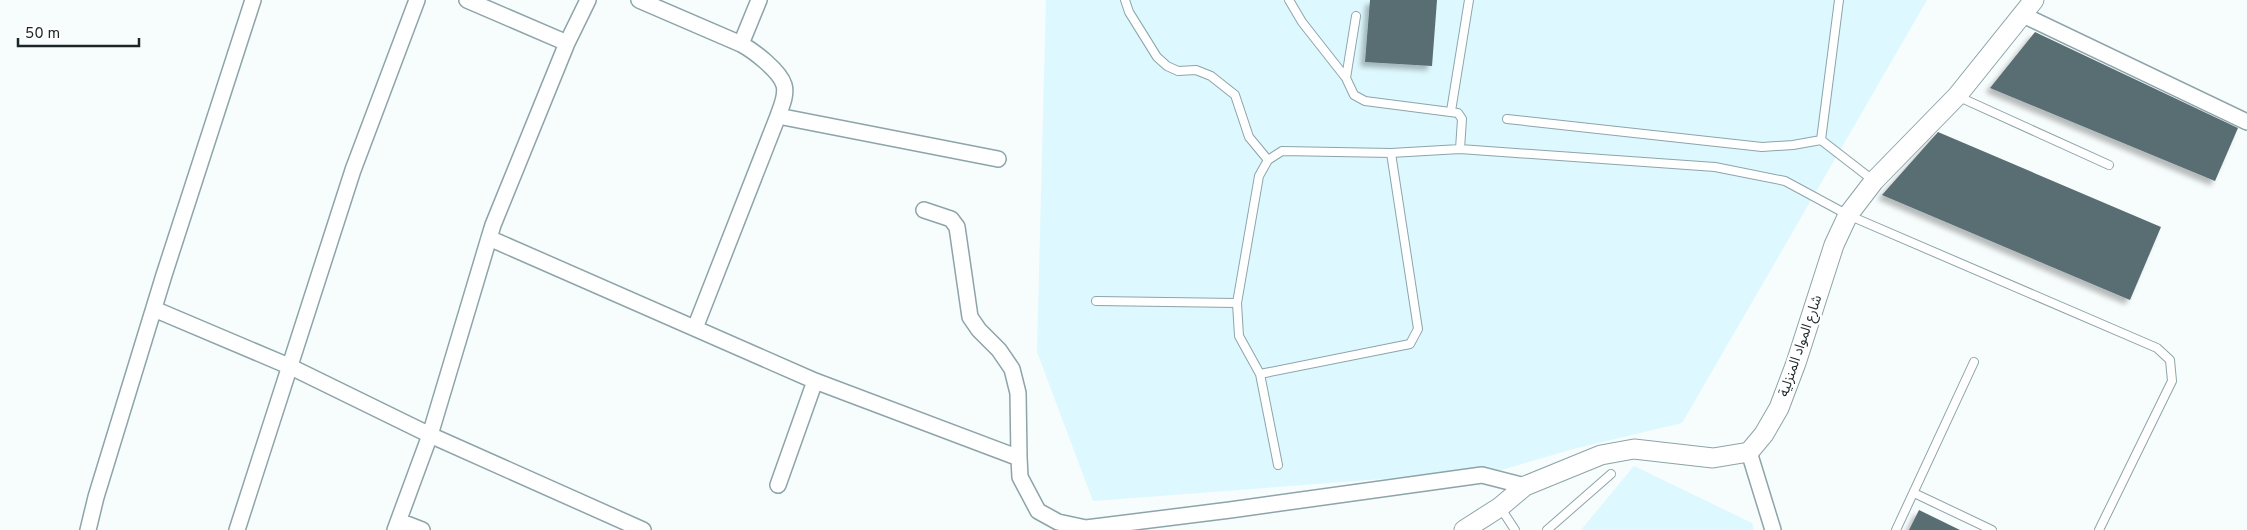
<svg xmlns="http://www.w3.org/2000/svg" width="2247" height="530" font-family="Overpass,'Noto Sans Arabic',sans-serif">
	<style>
		.built { fill: #ddf8fe }
		.building { fill: #596e73; filter: url(#shadow) }
		.lines { fill: none; stroke-linecap: round; stroke-linejoin: round }
		.service-casing { stroke: #8da4a9; stroke-width: 10 }
		.minor-casing { stroke: #8da4a9; stroke-width: 18 }
		.tertiary-casing { stroke: #8da4a9; stroke-width: 21 }
		.service { stroke: #fff; stroke-width: 8 }
		.minor { stroke: #fff; stroke-width: 15 }
		.tertiary { stroke: #fff; stroke-width: 19 }
		.labels { text-anchor: middle; dominant-baseline: central; stroke-width: 5; stroke-linejoin: round; paint-order: stroke }
		.street-label { font-size: 14px; fill: #1c2527; stroke: #fff }
	</style>
	<defs>
		<filter id="shadow"><feDropShadow dx="-4.5" dy="4.5" stdDeviation="2.5" flood-color="#0004"/></filter>
	</defs>
	<rect width="100%" height="100%" fill="#f7fcfd"/>
	<!-- built -->
	<path class="built" d="M1046,0H1927L1682,423L1573,449L1501,470L1093,501L1037,352Z
		M1634,466L1752,523L1754,530H1581Z"/>
	<!-- building -->
	<path class="building" d="M1370,0H1437L1432,66L1365,62Z
		M2035,32L2238,128L2215,181L1990,88Z
		M1938,132L2161,227L2130,300L1882,195Z
		M1919,510L1960,530H1909Z"/>
	<g class="lines">
		<!-- service casing -->
		<g class="service-casing">
			<path id="service" d="M1125,0L1129,12L1157,57L1167,66L1178,71L1196,70L1211,76L1235,95L1249,137L1268,160
				M1289,0L1302,22L1346,78
				M1356,16L1346,78L1354,95L1365,101L1458,113L1462,119L1460,149
				M1957,96L2109,165
				M1451,111L1469,0
				M1507,119L1762,147L1793,145L1821,140L1874,181
				M1821,140L1839,0
				M1096,301L1237,303
				M1260,374L1410,344L1418,329L1391,153
				M1278,465L1260,374L1239,336L1237,303L1259,176L1268,160L1282,151L1391,153L1460,149L1715,167L1785,181L1848,215L2157,348L2170,360L2172,381L2099,530
				M1914,493L1992,530
				M1500,507L1515,530
				M1547,530L1611,474
				M1896,530L1974,362"/>
		</g>
		<!-- minor casing -->
		<g class="minor-casing">
			<path id="minor" d="M467,0L567,43
				M588,0L567,43L493,225L489,238L815,381L1019,458L1020,477L1038,511L1058,522L1086,528L1230,510L1482,475L1525,486
				M639,0L741,44C754,51 780,71 784,85C787,95 781,107 778,116L695,328
				M2023,15L2247,122
				M741,44L759,0
				M778,116L998,159
				M924,210L951,219L957,227L970,317L979,330L999,350L1012,369L1018,393L1019,458
				M154,309L291,367L430,435L643,530
				M1749,452L1773,530
				M778,485L815,381
				M399,521L422,530
				M88,530L96,497L164,275L253,0
				M237,530L353,170L417,0
				M395,530L430,435L489,238"/>
		</g>
		<!-- tertiary casing -->
		<g class="tertiary-casing">
			<path id="tertiary" d="M1464,530L1500,507L1525,486L1601,455L1634,449L1713,458L1749,452L1764,434L1779,408L1796,363L1834,245L1848,215L1874,181L1957,96L2034,0"/>
		</g>
		<!-- service -->
		<use href="#service" class="service"/>
		<!-- minor -->
		<use href="#minor" class="minor"/>
		<!-- tertiary -->
		<use href="#tertiary" class="tertiary"/>
	</g>
	<g class="labels">
		<!-- street labels -->
		<g class="street-label">
			<text transform="translate(1801 346) rotate(-71)">شارع المواد المنزلية</text>
		</g>
	</g>
	<!-- scale -->
	<path d="M18 38v8h121v-8" fill="none" stroke="#1c2527" stroke-width="2.5"/>
	<text x="25" y="38" font-size="15" fill="#1c2527" stroke="#ffffff" stroke-width="4" paint-order="stroke">50 m</text>
</svg>
